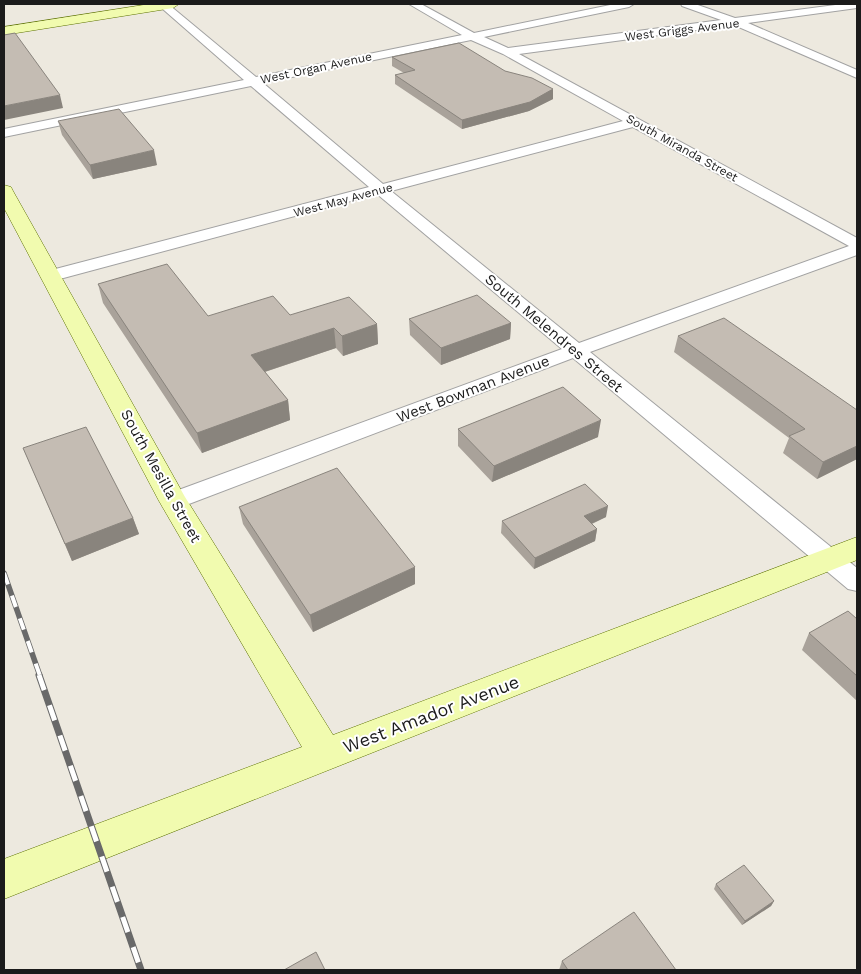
<svg xmlns="http://www.w3.org/2000/svg" width="861" height="974" font-family="'Work Sans',sans-serif">
	<style>
		.lines { fill: none; stroke-linecap: round; stroke-linejoin: round }
		.street-casing { stroke: #a2a2a2; stroke-width: 2 }
		.secondary-casing { stroke: #5d7202; stroke-width: 1 }
		.street { fill: #fff; fill-rule: evenodd }
		.secondary { fill: #f1fbaf; fill-rule: evenodd }
		.rail-far1-casing { stroke: #696969; stroke-width: 5.5 }
		.rail-casing { stroke: #696969; stroke-width: 7 }
		.rail-far1 { stroke: #fff; stroke-width: 4; stroke-dasharray: 12; stroke-linecap: butt }
		.rail { stroke: #fff; stroke-width: 5; stroke-dasharray: 16; stroke-linecap: butt }
		.wall { fill: #a9a29a }
		.shaded-wall { fill: #89847d }
		.building { fill: #c4bcb3; stroke: #89847d }
		.labels { text-anchor: middle; dominant-baseline: central; stroke-width: 4; stroke-linejoin: round; paint-order: stroke }
		.far-street-label { font-size: 12px; fill: #1b1b1b; stroke: #fff }
		.street-label { font-size: 15px; fill: #1b1b1b; stroke: #fff }
		.near-street-label { font-size: 18px; fill: #1b1b1b; stroke: #fff }
	</style>
	<rect width="100%" height="100%" fill="#ede9df"/>
	<g class="lines">
		<!-- street casing -->
		<g class="street-casing">
			<path id="street" d="M157,4H168L256,77L462,35L409,4H421L474,33L615,4H634L629,7L484,37L508,48L721,20L682,6L681,4H695L735,18L843,4H857V8L748,23L857,70V78L734,25L519,54L857,238V255L590,352L857,568V591L848,589L573,358L181,507L173,509L165,507L162,501L165,495L562,349L377,194L56,280L50,281L44,280L41,276L44,272L369,187L251,86L4,137V129L244,80ZM471,40L503,54L623,121L383,184L263,83ZM633,127L849,246L579,343L391,191Z"/>
		</g>
		<!-- secondary casing -->
		<g class="secondary-casing">
			<path id="secondary" d="M150,4H179L173,8L4,35V27Z
				M4,185L11,187L13,191L185,497L333,735L857,537V560L4,899V859L302,747L159,501L4,208Z"/>
		</g>
		<!-- street -->
		<use href="#street" class="street"/>
		<!-- secondary -->
		<use href="#secondary" class="secondary"/>
		<!-- rail-far1 casing -->
		<g class="rail-far1-casing">
			<path id="rail-far1" d="M4,573L40,676"/>
		</g>
		<!-- rail casing -->
		<g class="rail-casing">
			<path id="rail" d="M39,675L141,970"/>
		</g>
		<!-- rail-far1 -->
		<use href="#rail-far1" class="rail-far1"/>
		<!-- rail -->
		<use href="#rail" class="rail"/>
	</g>
	<!-- wall -->
	<path class="wall" d="M392,57L505,71L553,99L529,111L462,129L395,84V75L404,73L392,66Z
		M58,121L157,165L93,179L62,135Z
		M98,284L208,316L290,315L377,324L378,344L343,356L336,348L265,372L288,400L290,420L202,453L103,303Z
		M409,319L511,323L510,339L441,365L410,335Z
		M678,336L857,410V459L817,479L783,453L789,438L674,352Z
		M458,429L598,437L492,482L458,446Z
		M23,448L133,518L139,534L72,561Z
		M239,507L415,584L313,632L243,524Z
		M606,517L592,524L597,529L595,541L534,569L501,533L502,521Z
		M857,619V701L802,650L809,633Z
		M716,884L774,901L771,906L742,925L714,889Z
		M562,961L676,970H559Z"/>
	<!-- shaded-wall -->
	<path class="shaded-wall" d="M553,89V99L529,111L462,129V120Z
		M60,95L63,108L4,120V106Z
		M154,150L157,165L93,179L90,165Z
		M511,323L510,339L441,365V348Z
		M377,324L378,344L343,356L342,336Z
		M334,328L336,348L255,375L251,355Z
		M288,400L290,420L202,453L197,433Z
		M601,420L598,437L492,482L494,466Z
		M857,446V459L817,479L823,462Z
		M608,506L606,517L582,528L584,516Z
		M133,518L139,534L72,561L65,544Z
		M597,529L595,541L534,569L535,558Z
		M415,567V584L313,632L310,615Z
		M774,901L771,906L742,925L745,921Z"/>
	<!-- building -->
	<path class="building" d="M15,33L60,95L4,106V35Z
		M459,43L505,71L532,78L553,89L530,102L462,120L395,75L415,70L392,57Z
		M119,109L154,150L90,165L58,121Z
		M167,264L208,316L273,296L290,315L349,297L377,324L342,336L334,328L251,355L288,400L197,433L98,284Z
		M477,295L511,323L441,348L409,319Z
		M724,318L857,410V446L823,462L789,436L805,429L678,336Z
		M563,387L601,420L494,466L458,429Z
		M86,427L133,518L65,544L23,448Z
		M337,468L415,567L310,615L239,507Z
		M585,484L608,506L584,516L597,529L535,558L502,521Z
		M848,611L857,619V676L809,633Z
		M744,865L774,901L745,921L716,884Z
		M634,912L676,970H568L562,961Z
		M316,952L325,970H284Z"/>
	<g class="labels">
		<!-- far-street labels -->
		<g class="far-street-label">
			<text transform="translate(682 30) rotate(-7)">West Griggs Avenue</text>
			<text transform="translate(316 68) rotate(-12)">West Organ Avenue</text>
			<text transform="translate(682 148) rotate(29)">South Miranda Street</text>
			<text transform="translate(343 200) rotate(-15)">West May Avenue</text>
		</g>
		<!-- street labels -->
		<g class="street-label">
			<text transform="translate(554 333) rotate(40)">South Melendres Street</text>
			<text transform="translate(473 389) rotate(-21)">West Bowman Avenue</text>
			<text transform="translate(161 476) rotate(61)">South Mesilla Street</text>
		</g>
		<!-- near-street labels -->
		<g class="near-street-label">
			<text transform="translate(431 714) rotate(-21)">West Amador Avenue</text>
		</g>
	</g>
	<!-- border -->
	<rect width="861" height="974" fill="none" stroke="#1b1b1b" stroke-width="10"/>
</svg>
